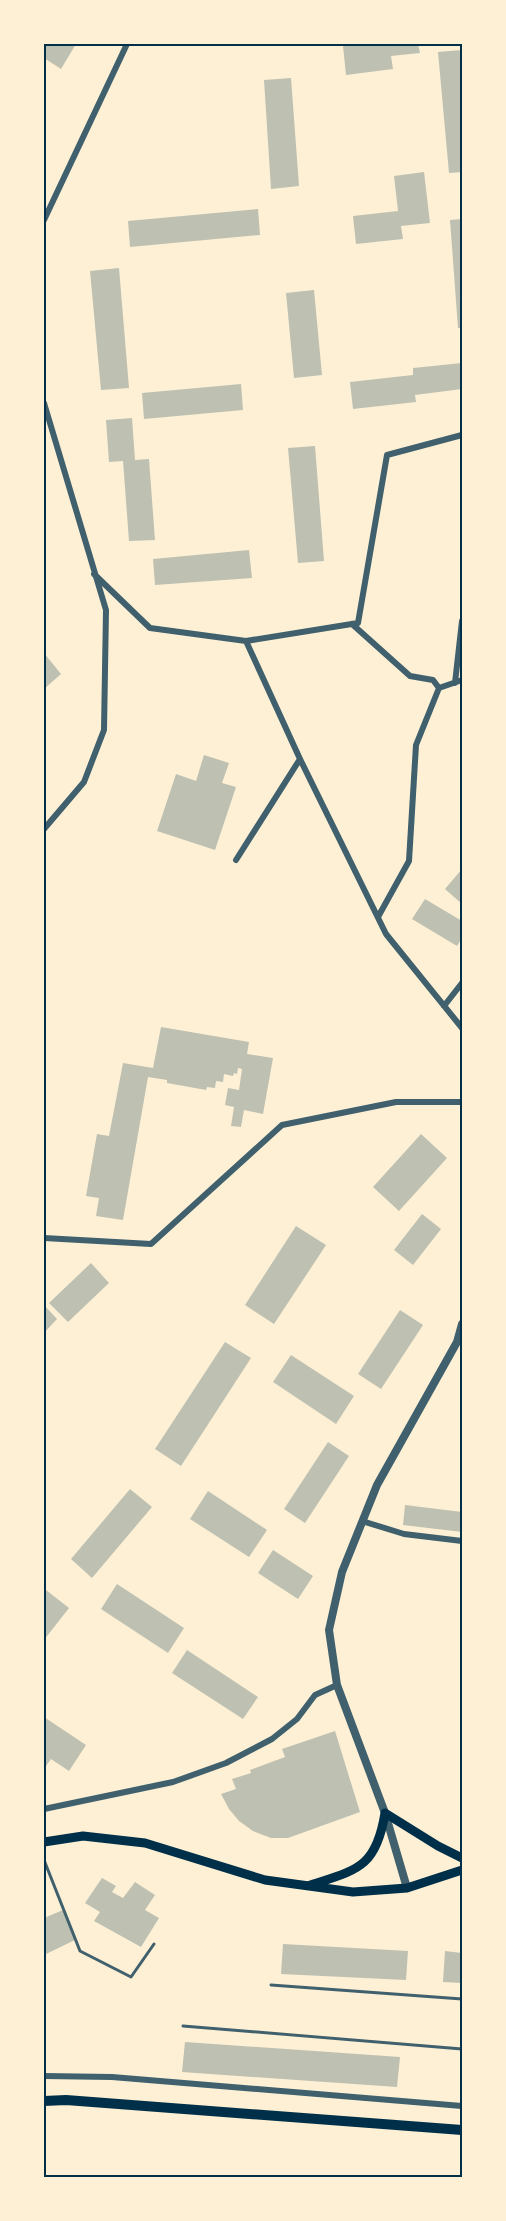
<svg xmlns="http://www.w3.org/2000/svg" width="506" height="2221" font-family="Lora,serif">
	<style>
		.building { fill: #bec0b2 }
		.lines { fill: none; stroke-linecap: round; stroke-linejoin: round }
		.service { stroke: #3f606c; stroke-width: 3 }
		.minor { stroke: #3f606c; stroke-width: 6 }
		.tertiary { stroke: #3f606c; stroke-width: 8 }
		.secondary { stroke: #003049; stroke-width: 9 }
		.trunk { stroke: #003049; stroke-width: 10 }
		.neatline { fill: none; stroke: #003049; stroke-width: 2 }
	</style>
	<rect width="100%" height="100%" fill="#fdf0d5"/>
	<!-- building -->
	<path class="building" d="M44,44H76L61,69L44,58Z
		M368,44H418L420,53L391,56L393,69L346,75L343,46Z
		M462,50V172L449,173L438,52Z
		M291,78L299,186L271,189L264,80Z
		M424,172L430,223L401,226L403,239L356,244L353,216L398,211L394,176Z
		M258,209L260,235L130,247L128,221Z
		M462,219V328H458L450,220Z
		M119,268L129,388L101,390L90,271Z
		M314,290L322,375L294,378L286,293Z
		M462,363V389L415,395L416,402L353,409L350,382L413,375V368Z
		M241,384L243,410L144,419L142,393Z
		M132,418L135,460L149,459L155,540L129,541L123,461L109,462L106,420Z
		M315,446L324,561L298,563L288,448Z
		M249,550L252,578L155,585L153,559Z
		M44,653L61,674L44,689Z
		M204,755L229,763L222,783L236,787L215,850L157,831L176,774L196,781Z
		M462,869V904L445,889Z
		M425,899L462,921V938L457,946L412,919Z
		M161,1027L249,1042L247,1054L273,1058L263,1114L244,1110L241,1127L231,1126L234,1107L225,1105L228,1088L239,1090L242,1069L238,1068L237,1074L234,1073L233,1076L224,1074L223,1082L216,1081L215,1088L207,1087L206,1090L167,1083V1080L148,1077L123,1220L96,1216L99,1198L86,1196L97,1134L109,1136L123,1063L153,1068Z
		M421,1134L447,1158L399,1211L373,1187Z
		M422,1214L441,1229L413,1265L394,1250Z
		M296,1226L326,1245L274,1324L245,1305Z
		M91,1263L109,1283L68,1322L49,1303Z
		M44,1305L57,1319L44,1333Z
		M400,1310L423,1325L381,1389L358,1374Z
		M225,1342L251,1358L181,1466L155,1449Z
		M291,1355L354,1396L336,1424L273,1382Z
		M328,1442L349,1456L305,1523L284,1509Z
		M130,1489L152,1507L92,1578L71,1559Z
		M208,1491L267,1530L249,1557L190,1519Z
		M405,1505L462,1512V1532L403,1525Z
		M273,1550L313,1576L298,1599L258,1573Z
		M117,1584L184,1628L168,1653L101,1609Z
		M46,1590L69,1608L44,1640V1593Z
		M187,1650L258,1697L243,1719L172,1673Z
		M44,1717L86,1745L69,1771L51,1759L46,1766L44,1765Z
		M335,1731L360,1812L288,1838H271L253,1831L239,1821L229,1809L221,1794L236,1789L232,1779L251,1773L250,1770L285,1757L282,1749Z
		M102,1878L116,1886L112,1892L123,1898L135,1882L155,1895L145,1910L159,1918L141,1947L94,1921L100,1912L85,1903Z
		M63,1910L75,1940L44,1955V1918Z
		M283,1944L408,1951L406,1980L281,1974Z
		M445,1951L462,1953V1983L443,1982Z
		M185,2042L400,2057L397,2087L182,2072Z"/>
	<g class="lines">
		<!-- service -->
		<path class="service" d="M44,1860L80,1951L131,1977L154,1944
			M271,1985L462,1999
			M183,2026L462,2049"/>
		<!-- minor -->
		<path class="minor" d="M44,220L127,44
			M44,403L106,610L104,730L84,782L44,829
			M94,574L150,628L246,641L358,623L387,455L462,435
			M352,624L410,676L433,680L439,688
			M246,641L300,759L386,934L462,1028
			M455,683L462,621
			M236,860L300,759
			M378,917L409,861L416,745L439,688L462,680
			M444,1006L462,983
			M44,1238L151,1244L282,1125L396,1102H462
			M362,1521L404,1534L462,1541
			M44,1809L173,1782L226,1763L272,1739L297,1719L315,1695L337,1685
			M44,2076L112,2077L462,2106"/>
		<!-- tertiary -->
		<path class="tertiary" d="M407,1888L385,1813L337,1685L329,1630L342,1572L377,1485L457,1342L462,1324"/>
		<!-- secondary -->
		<path class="secondary" d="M44,1842L83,1836L145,1843L265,1880L353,1892L407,1888L462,1870
			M308,1886C356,1870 376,1869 385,1813L438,1846L462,1858"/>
		<!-- trunk -->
		<path class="trunk" d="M44,2101L66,2100L462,2130"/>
	</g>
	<!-- border -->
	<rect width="506" height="2221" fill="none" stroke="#fdf0d5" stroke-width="90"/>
	<rect x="45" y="45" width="416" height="2131" class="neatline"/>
</svg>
